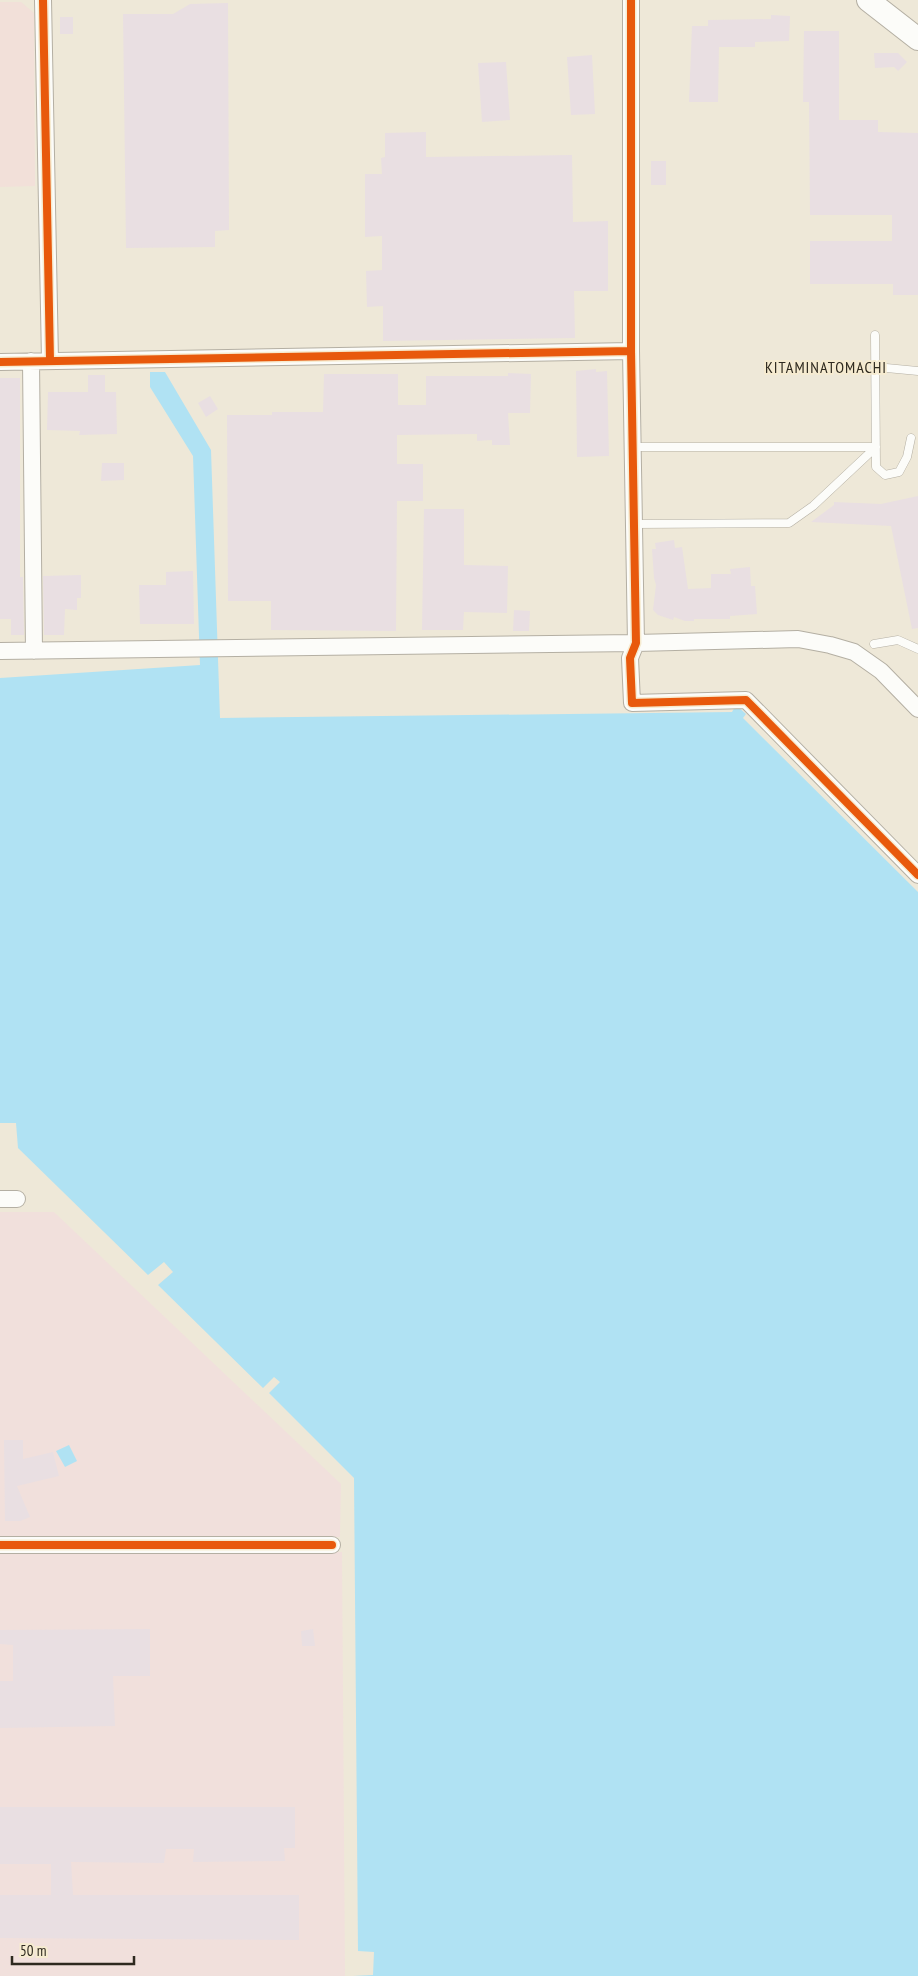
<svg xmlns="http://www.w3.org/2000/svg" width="918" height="1976" font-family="'PT Sans Narrow',sans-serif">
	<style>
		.commercial { fill: #f2e0d9 }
		.industrial { fill: #f1e0dc }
		.water { fill: #b0e2f3 }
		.building { fill: #e9dfe2 }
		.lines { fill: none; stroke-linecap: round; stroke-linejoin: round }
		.lane-casing { stroke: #b4afa3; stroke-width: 9 }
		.street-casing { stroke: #b4afa3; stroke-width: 18 }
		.secondary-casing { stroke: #b4afa3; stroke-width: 24 }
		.lane { stroke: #fcfcf9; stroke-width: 8 }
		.street { stroke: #fcfcf9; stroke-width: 16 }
		.secondary { stroke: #fcfcf9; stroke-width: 22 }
		.cycleway-casing { stroke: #f6ebd0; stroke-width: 11 }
		.cycleway { stroke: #e8590c; stroke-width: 8 }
		.labels { text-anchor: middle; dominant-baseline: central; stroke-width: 4; stroke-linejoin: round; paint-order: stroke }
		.quarter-label { font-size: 16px; letter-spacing: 1px; fill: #2e291f; stroke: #f6ebd0 }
	</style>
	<rect width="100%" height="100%" fill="#eee8d8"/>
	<!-- commercial -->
	<path class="commercial" d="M0,2H21L34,13L35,186L0,187Z"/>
	<!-- industrial -->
	<path class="industrial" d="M0,1212H54L341,1484L340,1537L0,1536Z
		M0,1552H342L345,1976H0Z"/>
	<!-- water -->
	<path class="water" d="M150,372H165L211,450L220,718L732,712L736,705L746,714L743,718L918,892V1976H353L373,1975L374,1952L358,1951L354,1478L269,1393L280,1382L274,1377L263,1388L158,1285L173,1272L164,1262L148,1275L18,1148L16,1123H0V678L200,665L193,456L150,387Z
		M69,1445L77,1461L65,1467L56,1451Z"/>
	<!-- building -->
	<path class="building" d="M228,3L229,230L215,231V247L126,248L123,14H173L190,4Z
		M771,15L790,16L789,41L755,42V47H719L718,102H689L692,26H708V20L771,19Z
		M60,17H73V34H60Z
		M804,31H839V120H878V132L918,133V295H893V284H810V241H892V215H810L809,102H803Z
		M874,53H898L907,62L898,71L894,67L875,68Z
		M592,55L595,114L571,115L567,57Z
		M506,62L510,120L482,122L478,63Z
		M426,132V157L572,155L573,222L608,221V291H574L575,338L383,341V306L367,307L366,271L382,270V236L365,237V174H382L381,158L385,157V133Z
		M651,161H666V185H651Z
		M596,369V372L607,371L609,456L577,457L576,371Z
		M508,373L531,374L530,413H508L510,445H492V440L477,441V434L397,435V464H423V501H397L396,631L271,630V601H228L227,415H272V412H323L324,374H398V405H426V376H508Z
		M88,375H105V392H116L117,434L79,435L80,431L47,430L48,392H88Z
		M0,378H20V577H23L24,635H11V619H0Z
		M210,396L218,409L206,417L198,403Z
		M102,463H124V480L101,481Z
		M918,496V628L912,629L891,526L811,522L834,505V502L881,504Z
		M424,509H464V565L508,566L507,613L464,612L463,630H422Z
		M674,540L675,548L682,547L688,589L711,588V574H731L730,569L750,567L751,586H755L757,614L730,616V619H694V621H685L674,617L673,620L658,615L653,610L656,585L654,578L652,549H656L655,543Z
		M193,571L194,624H140L139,585H166V572Z
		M81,575V598H77V610L65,609L64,635H44L43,576Z
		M514,610L530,611L529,631H513Z
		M4,1440H23V1459L53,1452L59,1476L17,1486L30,1517L20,1521H5Z
		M150,1629V1676H113L115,1726L0,1728V1681H13V1645L0,1644V1630Z
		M313,1629L315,1646H302L301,1631Z
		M0,1807H295V1848H284L285,1861L193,1862L194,1849H166L164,1863L71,1862L73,1895H299V1940L0,1938V1895H51V1864H0Z"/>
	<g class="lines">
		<!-- lane casing -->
		<g class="lane-casing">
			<path id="lane" d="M875,335L876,467L885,475L899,472L907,457L911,438
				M876,367L918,371
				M633,447H876
				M634,524L789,523L813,506L876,447
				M874,644L898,640L918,649"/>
		</g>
		<!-- street casing -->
		<g class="street-casing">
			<path id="street" d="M43,0L50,360
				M631,0V351L636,643L630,658L632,703L746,700L918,875
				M31,361L34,651
				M0,362L631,351
				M0,651L636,643L798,639L830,645L854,652L881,671L918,709
				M0,1199H17
				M0,1545H332"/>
		</g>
		<!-- secondary casing -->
		<g class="secondary-casing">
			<path id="secondary" d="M868,0L918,39"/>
		</g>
		<!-- lane -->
		<use href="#lane" class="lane"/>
		<!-- street -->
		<use href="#street" class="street"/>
		<!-- secondary -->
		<use href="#secondary" class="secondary"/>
		<!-- cycleway casing -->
		<g class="cycleway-casing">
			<path id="cycleway" d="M43,0L50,360
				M631,0V351L636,643L630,658L632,703L746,700L918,875
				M0,362L631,351
				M0,1545H332"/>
		</g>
		<!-- cycleway -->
		<use href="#cycleway" class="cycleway"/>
	</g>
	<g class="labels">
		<!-- quarter labels -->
		<g class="quarter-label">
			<text x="826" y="367">KITAMINATOMACHI</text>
		</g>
	</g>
	<!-- scale -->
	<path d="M12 1956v8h122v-8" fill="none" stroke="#2e291f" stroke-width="2.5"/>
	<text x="20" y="1956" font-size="15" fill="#2e291f" stroke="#f6ebd0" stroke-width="4" paint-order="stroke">50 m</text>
</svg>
